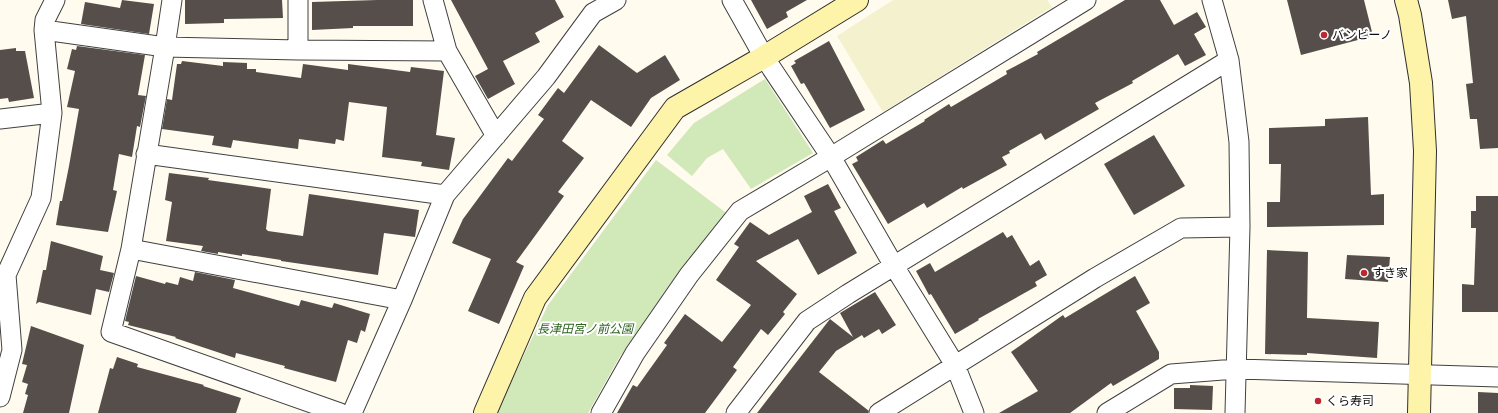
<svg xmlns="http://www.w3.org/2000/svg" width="1498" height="413" font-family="'Source Serif 4','Noto Sans JP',serif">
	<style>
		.farmland { fill: #f4f1cf }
		.green { fill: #d1e8b8 }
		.building { fill: #564e4a }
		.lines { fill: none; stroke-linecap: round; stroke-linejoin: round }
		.street-casing { stroke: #404040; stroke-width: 21 }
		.secondary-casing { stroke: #2f2f2f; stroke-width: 24 }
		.street { stroke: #fff; stroke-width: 19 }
		.secondary { stroke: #fdf4aa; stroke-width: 22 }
		.poi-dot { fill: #bb282f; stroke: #fff; stroke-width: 1.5 }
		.labels { text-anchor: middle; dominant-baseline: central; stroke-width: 4; stroke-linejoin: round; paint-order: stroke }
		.poi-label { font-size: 12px; fill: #0d0d0d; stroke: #fff; text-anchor: start }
		.park-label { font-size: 12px; font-style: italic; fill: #2d641f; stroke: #fff }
	</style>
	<rect width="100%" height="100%" fill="#fffbee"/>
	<!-- farmland -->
	<path class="farmland" d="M893,0H1047L1052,7L883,112L837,36Z"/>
	<!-- green -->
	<path class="green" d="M765,79L813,153L751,189L723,149L707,158L692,176L667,155L694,123Z
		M656,160L729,215L676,276L619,358L588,413H496L548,305Z"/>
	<!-- building -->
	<path class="building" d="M122,0L154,4L149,34L81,24L85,2L120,8Z
		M185,0H282L283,18L224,19V23L185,24Z
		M377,0H413V26H353V28L312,30V2Z
		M451,0H555L564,17L535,33L540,42L503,61L515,84L488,99L475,76L488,69Z
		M751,0H807L786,12L788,17L767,29Z
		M1125,0H1160L1174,25L1197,12L1206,27L1194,34L1206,55L1185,66L1178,54L1132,81L1133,83L1095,103L1099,109L1045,140L1041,133L1009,151L1010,153L1002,157L1007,165L963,189L962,187L927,208L924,203L888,224L852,164L858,161L856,157L883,140L886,144L925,121L924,120L949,104L951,107L1007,74L1006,71L1038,54L1037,52Z
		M1287,0H1364L1373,36L1301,55Z
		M1448,0H1498V148L1480,149L1477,119H1470L1466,84L1473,83L1466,16L1452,19Z
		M829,41L865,110L830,128L804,83L801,84L791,66L796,63L794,61Z
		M599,45L637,73L665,55L680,80L651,98L631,127L591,100L562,141L584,158L558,192L564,196L516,262L524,266L499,324L468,311L491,259L452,243L463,219L508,158L512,161L544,119L538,115L558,88L564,93Z
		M77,46L145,55L138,95L146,96L140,127L137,126L132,157L119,154L113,190L117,191L108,232L56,225L60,201H62L69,166L79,109L67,107L75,71L67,69L72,49L76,50Z
		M16,48V51H25L34,98L9,102L8,98L0,99V50Z
		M182,61L223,66V62L247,63V69H256V72L301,78L303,64L348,70V64L410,72L411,67L444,71L436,135L455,138L449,170L421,166L422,162L382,157L387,107L349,102L344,141L336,139L335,144L299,139L298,149L233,140L231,148L212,145L214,136L162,129L167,99L172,100L177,64H181Z
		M1368,117L1371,195L1384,194V225L1267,227V202H1280L1281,164H1269V128L1325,126V119Z
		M1154,135L1185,186L1134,215L1104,164Z
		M169,173L209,178L208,180L271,189L266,229L268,231L303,236L309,194L419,210L415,237L384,233L378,275L281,261V260L242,254V256L218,252V254L201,251L203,246L166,241L172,202L165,200Z
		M828,184L841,208L834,211L857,253L818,275L798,239L756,261L797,294L783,312L785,314L768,335L761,329L733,367L737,370L705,413H617L633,385L637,387L667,345L664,343L685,314L722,342L751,305L716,280L739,247L734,244L750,222L769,235L812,212L804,196Z
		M1476,196H1498V312H1462V284L1474,285L1476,228H1471V211H1476Z
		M1003,232L1007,238L1012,235L1030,266L1039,260L1047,275L1035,282L1037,286L978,319L979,320L955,334L931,294L929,295L916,271L930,263L935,272Z
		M51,241L103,256L100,270L114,273L109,292L96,289L91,315L39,302L36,304L43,270H46Z
		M1267,250L1308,252L1307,318L1379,322L1377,358L1307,353V355L1265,354Z
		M1347,255L1390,257L1388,282L1345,279Z
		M195,272L235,280L233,288L299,306L301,300L332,308L334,303L370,314L365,332L361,330L357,343L348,340L336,382L284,368L285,366L236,353L235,358L175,338L176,337L128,325L129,322L125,321L136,276L165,284L166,282L178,285L180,277L193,281Z
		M1135,276L1150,303L1136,311L1159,352V359L1113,386L1111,383L1070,413H999L1038,391L1011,352L1063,315L1065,318Z
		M875,292L896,325L882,334L879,329L864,338L862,335L836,351L819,372L869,411L868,413H757L830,319L853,337L840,313Z
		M31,326L84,345L69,413H23L28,395L25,394L28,384L22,382L27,365L22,364Z
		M117,357L138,364L137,367L204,385L203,386L241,398L236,413H98L110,368L113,369Z
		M1190,385L1213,386L1212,410L1174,409V388H1190Z
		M1478,392L1498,393V413H1478Z"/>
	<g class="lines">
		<!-- street casing -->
		<g class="street-casing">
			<path id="street" d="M172,0L165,47L131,249L111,332L340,413
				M298,0V50
				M433,0L447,51L496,136
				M732,0L764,57L831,157L894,266L955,365L974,413
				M1212,0L1229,60L1239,142L1240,227L1235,413
				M44,30L165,47L298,50L447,51
				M0,119L52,113
				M146,154L445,195
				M131,249L402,300
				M0,397L12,350L6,275L41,198L52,113L44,30L45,20L55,0
				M352,413L402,300L445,195L546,77L593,13L616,0
				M601,413L635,353L689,275L740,211L831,157L1086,0
				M736,413L807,321L848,294L1229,60
				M879,413L1095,278L1181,228L1240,227
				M1107,413L1171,374L1236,369L1498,377"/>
		</g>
		<!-- secondary casing -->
		<g class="secondary-casing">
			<path id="secondary" d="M1406,0L1410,15L1421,83L1425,151L1419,413
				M485,413L535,298L675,108L764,57L857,0"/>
		</g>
		<!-- street -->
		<use href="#street" class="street"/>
		<!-- secondary -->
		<use href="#secondary" class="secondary"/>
	</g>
	<!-- markers -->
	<g class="poi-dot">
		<circle cx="1324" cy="35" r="4"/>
		<circle cx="1364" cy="273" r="4"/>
		<circle cx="1318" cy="401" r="4"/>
	</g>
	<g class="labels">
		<!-- poi labels -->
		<g class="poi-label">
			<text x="1332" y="35">バンビーノ</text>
			<text x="1372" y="273">すき家</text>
			<text x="1326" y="401">くら寿司</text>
		</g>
		<!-- park labels -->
		<g class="park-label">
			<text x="585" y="329">長津田宮ノ前公園</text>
		</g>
	</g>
</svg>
